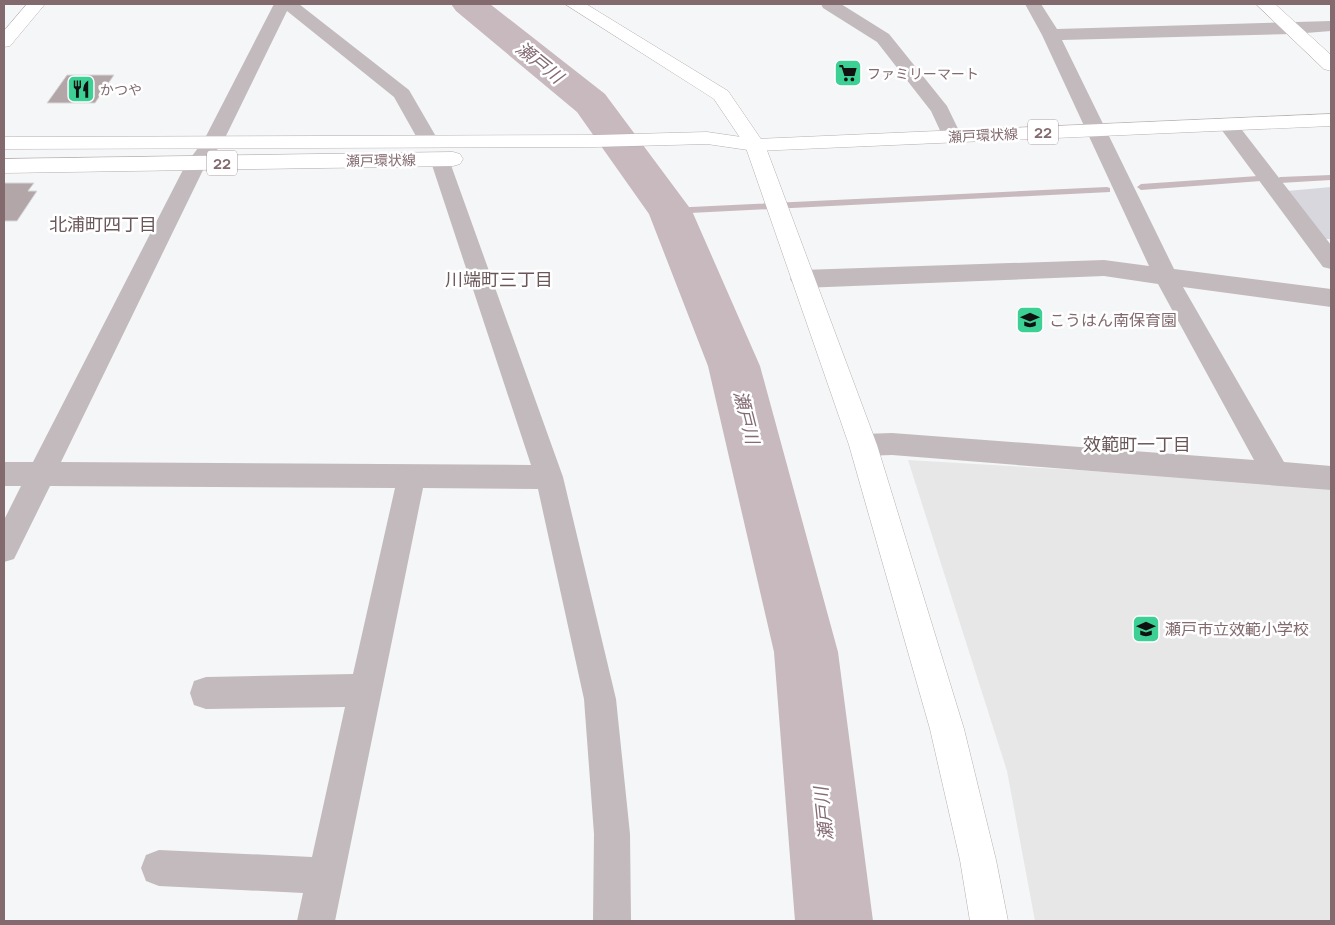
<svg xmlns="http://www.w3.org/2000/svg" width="1335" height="925" font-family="Manrope,'Noto Sans JP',sans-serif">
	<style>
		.built { fill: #e8e7e8 }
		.green { fill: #d8d7de }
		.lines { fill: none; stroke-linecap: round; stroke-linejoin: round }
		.stream { fill: #c7b9bd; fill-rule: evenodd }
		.river { fill: #c7b9bd; fill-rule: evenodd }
		.building { fill: #b3a6a9; stroke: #d7d8d9 }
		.secondary-casing { stroke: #b9afb1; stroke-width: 1 }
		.primary-casing { stroke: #b7afb0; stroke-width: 1 }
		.street { fill: #c2babc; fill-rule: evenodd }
		.secondary { fill: #fff; fill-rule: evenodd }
		.primary { fill: #fff; fill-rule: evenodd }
		.labels { text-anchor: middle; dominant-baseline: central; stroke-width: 5; stroke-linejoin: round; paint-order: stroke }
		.far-poi-label { font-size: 14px; fill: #836a6f; stroke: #fff; text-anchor: start }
		.far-street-label { font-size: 14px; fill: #836a6f; stroke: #fff }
		.shield { fill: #fff; stroke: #a8979a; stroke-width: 1 }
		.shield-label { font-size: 15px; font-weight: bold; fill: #836a6f }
		.poi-label { font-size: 16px; fill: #836a6f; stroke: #fff; text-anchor: start }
		.water-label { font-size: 18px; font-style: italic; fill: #856b74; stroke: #fff }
		.neighbourhood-label { font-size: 18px; fill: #69575a; stroke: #fff }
	</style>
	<rect width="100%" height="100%" fill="#f5f6f7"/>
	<!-- built -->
	<path class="built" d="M908,460L1259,481L1331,488V921H1035L1007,771Z"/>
	<!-- green -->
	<path class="green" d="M1331,187V239H1326L1287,191Z"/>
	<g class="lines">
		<!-- stream -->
		<path class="stream" d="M1331,175V180L1280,183L1276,180L1280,177Z
			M1258,176L1261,177V181L1141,190L1137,187L1141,184Z
			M1107,187L1110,188V192L670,214L666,211L670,208Z"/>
		<!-- river -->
		<path class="river" d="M451,4H490L605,94L692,211L760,366L838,652L873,921H795L774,652L708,366L649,214L577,112L456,11Z"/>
	</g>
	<!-- building -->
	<path class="building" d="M67,75H114L95,103H47Z
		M4,183H34L28,191H37L17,221H4Z"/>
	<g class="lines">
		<!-- secondary casing -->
		<g class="secondary-casing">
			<path id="secondary" d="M565,4H586L728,91L765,145L877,445L964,729L996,860L1008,921H970L960,860L930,729L849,445L745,145L714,99Z
				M1256,4H1275L1331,55V71L1324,69Z"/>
		</g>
		<!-- primary casing -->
		<g class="primary-casing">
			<path id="primary" d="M27,4H45L10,46L4,47V31Z
				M1331,114V126L755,151L707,144L595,147L4,149V137L595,135L707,132L755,139Z
				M453,152L460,154L463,159L460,164L453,166L4,173V159Z"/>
		</g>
		<!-- street -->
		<path class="street" d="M274,4H299L409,90L438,140L435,145L428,146L421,145L394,97L287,11L223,142L205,166L61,462L531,465L430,159L433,154L440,152L447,154L563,477L616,699L630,834L631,921H593L594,834L584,699L538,489L423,488L335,921H297L303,893L159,886L146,881L141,868L146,855L159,850L312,857L345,707L206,709L194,705L190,693L194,681L206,677L353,674L395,488L50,486L14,559L4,562V520L21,486H4V462H33L186,164L204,140Z
			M821,4H841L889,34L947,106L962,137L959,141L952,143L945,141L931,111L877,42L823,8Z
			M1025,4H1041L1057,29L1331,21V31L1293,34L1062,40L1174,269L1331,289V307L1183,287L1284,462L1331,466V490L892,455L863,456L853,453L849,445L853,437L863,434L892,433L1254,460L1158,284L1104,276L802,288L794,285L790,279L794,273L802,270L1104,260L1149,266L1042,35Z
			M1228,119L1235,121L1331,245V269L1323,267L1221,129L1218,125L1221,121Z"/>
		<!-- secondary -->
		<use href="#secondary" class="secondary"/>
		<!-- primary -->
		<use href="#primary" class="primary"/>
	</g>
	<!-- icons -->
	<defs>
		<g id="supermarket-square" transform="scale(1.4375)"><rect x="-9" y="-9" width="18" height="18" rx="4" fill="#3cd094" stroke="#fff"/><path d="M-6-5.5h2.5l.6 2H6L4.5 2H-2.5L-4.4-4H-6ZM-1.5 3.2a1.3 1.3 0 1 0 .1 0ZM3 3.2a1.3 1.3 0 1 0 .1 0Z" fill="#111"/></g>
		<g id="restaurant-square" transform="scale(1.4375)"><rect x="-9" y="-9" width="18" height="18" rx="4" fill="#3cd094" stroke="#fff"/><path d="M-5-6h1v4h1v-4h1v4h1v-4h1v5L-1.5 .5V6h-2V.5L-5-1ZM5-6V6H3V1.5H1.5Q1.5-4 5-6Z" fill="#111"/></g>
		<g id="school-square" transform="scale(1.4375)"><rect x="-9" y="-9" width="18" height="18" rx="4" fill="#3cd094" stroke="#fff"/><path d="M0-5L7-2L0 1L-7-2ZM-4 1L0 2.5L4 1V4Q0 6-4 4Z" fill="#111"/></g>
	</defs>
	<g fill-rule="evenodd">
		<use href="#supermarket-square" x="848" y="73"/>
		<use href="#restaurant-square" x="81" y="89"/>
		<use href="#school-square" x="1030" y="320"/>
		<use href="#school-square" x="1146" y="629"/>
	</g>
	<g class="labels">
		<!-- far-poi labels -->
		<g class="far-poi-label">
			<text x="867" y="73">ファミリーマート</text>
			<text x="100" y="89">かつや</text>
		</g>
		<!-- far-street labels -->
		<g class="far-street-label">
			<text transform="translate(983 135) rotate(-3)">瀬戸環状線</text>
			<text transform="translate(381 160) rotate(-1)">瀬戸環状線</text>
		</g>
		<!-- shield labels -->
		<g class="shield">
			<rect x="1028" y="119.5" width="30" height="25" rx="4"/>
			<rect x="207" y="150.5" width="30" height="25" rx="4"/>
		</g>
		<g class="shield-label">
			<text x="1043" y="132">22</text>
			<text x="222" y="163">22</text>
		</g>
		<!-- poi labels -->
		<g class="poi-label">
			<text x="1049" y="320">こうはん南保育園</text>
			<text x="1165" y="629">瀬戸市立效範小学校</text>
		</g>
		<!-- water labels -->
		<g class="water-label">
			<text transform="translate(540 62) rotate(39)">瀬戸川</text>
			<text transform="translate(747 417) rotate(76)">瀬戸川</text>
			<text transform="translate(823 814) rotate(-96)">瀬戸川</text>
		</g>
		<!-- neighbourhood labels -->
		<g class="neighbourhood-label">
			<text x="103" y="224">北浦町四丁目</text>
			<text x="499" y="279">川端町三丁目</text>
			<text x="1137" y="444">效範町一丁目</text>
		</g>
	</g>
	<!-- border -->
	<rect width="1335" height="925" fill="none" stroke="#836a6f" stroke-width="10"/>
</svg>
